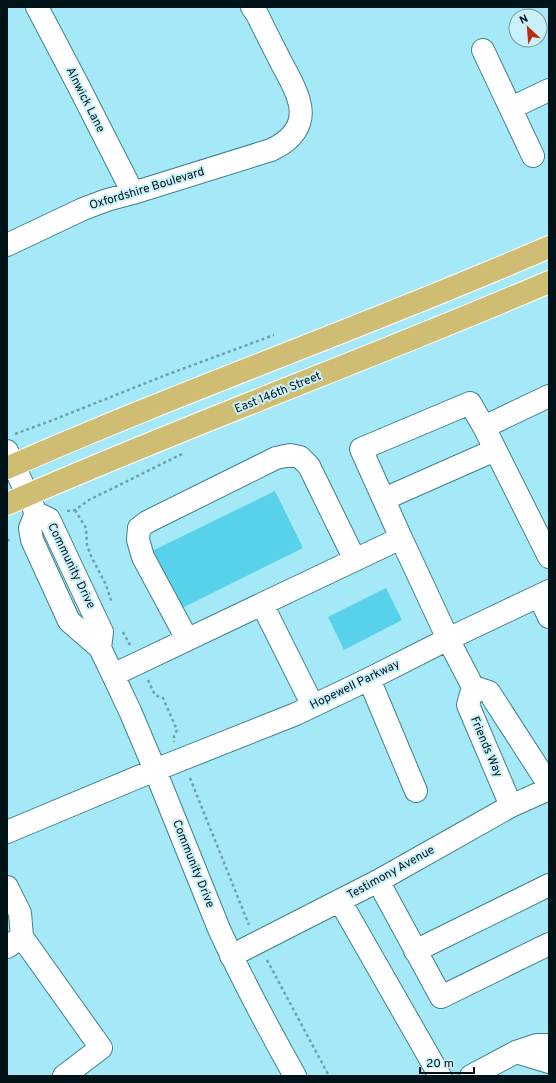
<svg xmlns="http://www.w3.org/2000/svg" width="556" height="1083" font-family="Overpass,sans-serif">
	<style>
		.building { fill: #58d2eb }
		.lines { fill: none; stroke-linecap: round; stroke-linejoin: round }
		.minor-casing { stroke: #3e808e; stroke-width: 24 }
		.major-casing { stroke: #fff; stroke-width: 24 }
		.path { stroke: #6ea1ad; stroke-width: 2.5; stroke-dasharray: 3 3; stroke-linecap: butt }
		.minor { stroke: #fff; stroke-width: 22 }
		.major { stroke: #cfbd73; stroke-width: 22 }
		.labels { text-anchor: middle; dominant-baseline: central; stroke-width: 4; stroke-linejoin: round; paint-order: stroke }
		.street-label { font-size: 12px; fill: #001318; stroke: #caf1fa }
	</style>
	<rect width="100%" height="100%" fill="#a5e9f8"/>
	<!-- building -->
	<path class="building" d="M275,491L303,548L180,609L152,551Z
		M386,588L402,620L344,650L328,617Z"/>
	<g class="lines">
		<!-- minor casing -->
		<g class="minor-casing">
			<path id="minor" d="M37,7L78,85L133,193
				M483,50L533,156
				M511,108L549,90
				M7,245L83,209L107,200L133,193L271,150C291,141 306,125 299,101C296,89 288,75 282,64C274,48 265,31 257,14L252,7
				M484,427L549,396
				M7,451L36,513L49,519L102,632L100,648
				M384,499L495,450
				M36,513L30,528L32,540L69,621L100,648L113,675L130,711L155,770L219,929C242,979 268,1028 295,1076
				M401,538L361,449L470,403L484,427L549,557
				M539,596L549,617
				M187,639L143,557L138,540L139,528L147,522L276,458L290,455L300,457L309,466L355,560
				M113,675L262,604
				M369,679L416,791
				M473,687L468,705L511,806
				M313,706L262,604L401,538L448,639L473,687L489,692L549,785
				M7,832L155,770L296,714L369,679L448,639L549,591
				M378,881L441,997L549,944
				M7,887L20,913L22,937
				M340,901L440,1076
				M7,947L22,937L101,1048L64,1076
				M415,951L549,885
				M231,956L378,881L511,806L549,789
				M516,1052L549,1062
				M471,1076L516,1052L537,1045H549"/>
		</g>
		<!-- major casing -->
		<g class="major-casing">
			<path id="major" d="M7,468C186,389 370,325 549,247
				M7,504C186,425 370,359 549,282"/>
		</g>
		<!-- path -->
		<path class="path" d="M15,434L53,420L166,375L274,335
			M75,510L86,528L87,545L91,556L106,585L112,603
			M67,511L75,510L89,500L184,453
			M7,541L12,538
			M123,632L130,645
			M148,680L155,695L163,698L177,730L174,736V742
			M190,778L249,925
			M267,960L329,1076"/>
		<!-- minor -->
		<use href="#minor" class="minor"/>
		<!-- major -->
		<use href="#major" class="major"/>
	</g>
	<g class="labels">
		<!-- street labels -->
		<g class="street-label">
			<text transform="translate(85 100) rotate(63)">Alnwick Lane</text>
			<text transform="translate(147 189) rotate(-17)">Oxfordshire Boulevard</text>
			<text transform="translate(278 393) rotate(-22)">East 146th Street</text>
			<text transform="translate(71 566) rotate(64)">Community Drive</text>
			<text transform="translate(355 685) rotate(-26)">Hopewell Parkway</text>
			<text transform="translate(486 747) rotate(67)">Friends Way</text>
			<text transform="translate(193 864) rotate(68)">Community Drive</text>
			<text transform="translate(391 873) rotate(-29)">Testimony Avenue</text>
		</g>
	</g>
	<!-- border -->
	<rect width="556" height="1083" fill="none" stroke="#001318" stroke-width="16"/>
	<!-- north arrow -->
	<g transform="translate(528 28) rotate(334)"><circle r="19" fill="#caf1fa" stroke="#7998a0"/>
	<path d="M0-3L7 15L0 10L-7 15Z" fill="#b92e0e"/>
	<text y="-6" font-size="11" font-weight="bold" text-anchor="middle" fill="#001318">N</text>
	</g>
	<!-- scale -->
	<path d="M420 1067v6h54v-6" fill="none" stroke="#001318" stroke-width="2"/>
	<text x="426" y="1067" font-size="12" fill="#001318" stroke="#caf1fa" stroke-width="3" paint-order="stroke">20 m</text>
</svg>
